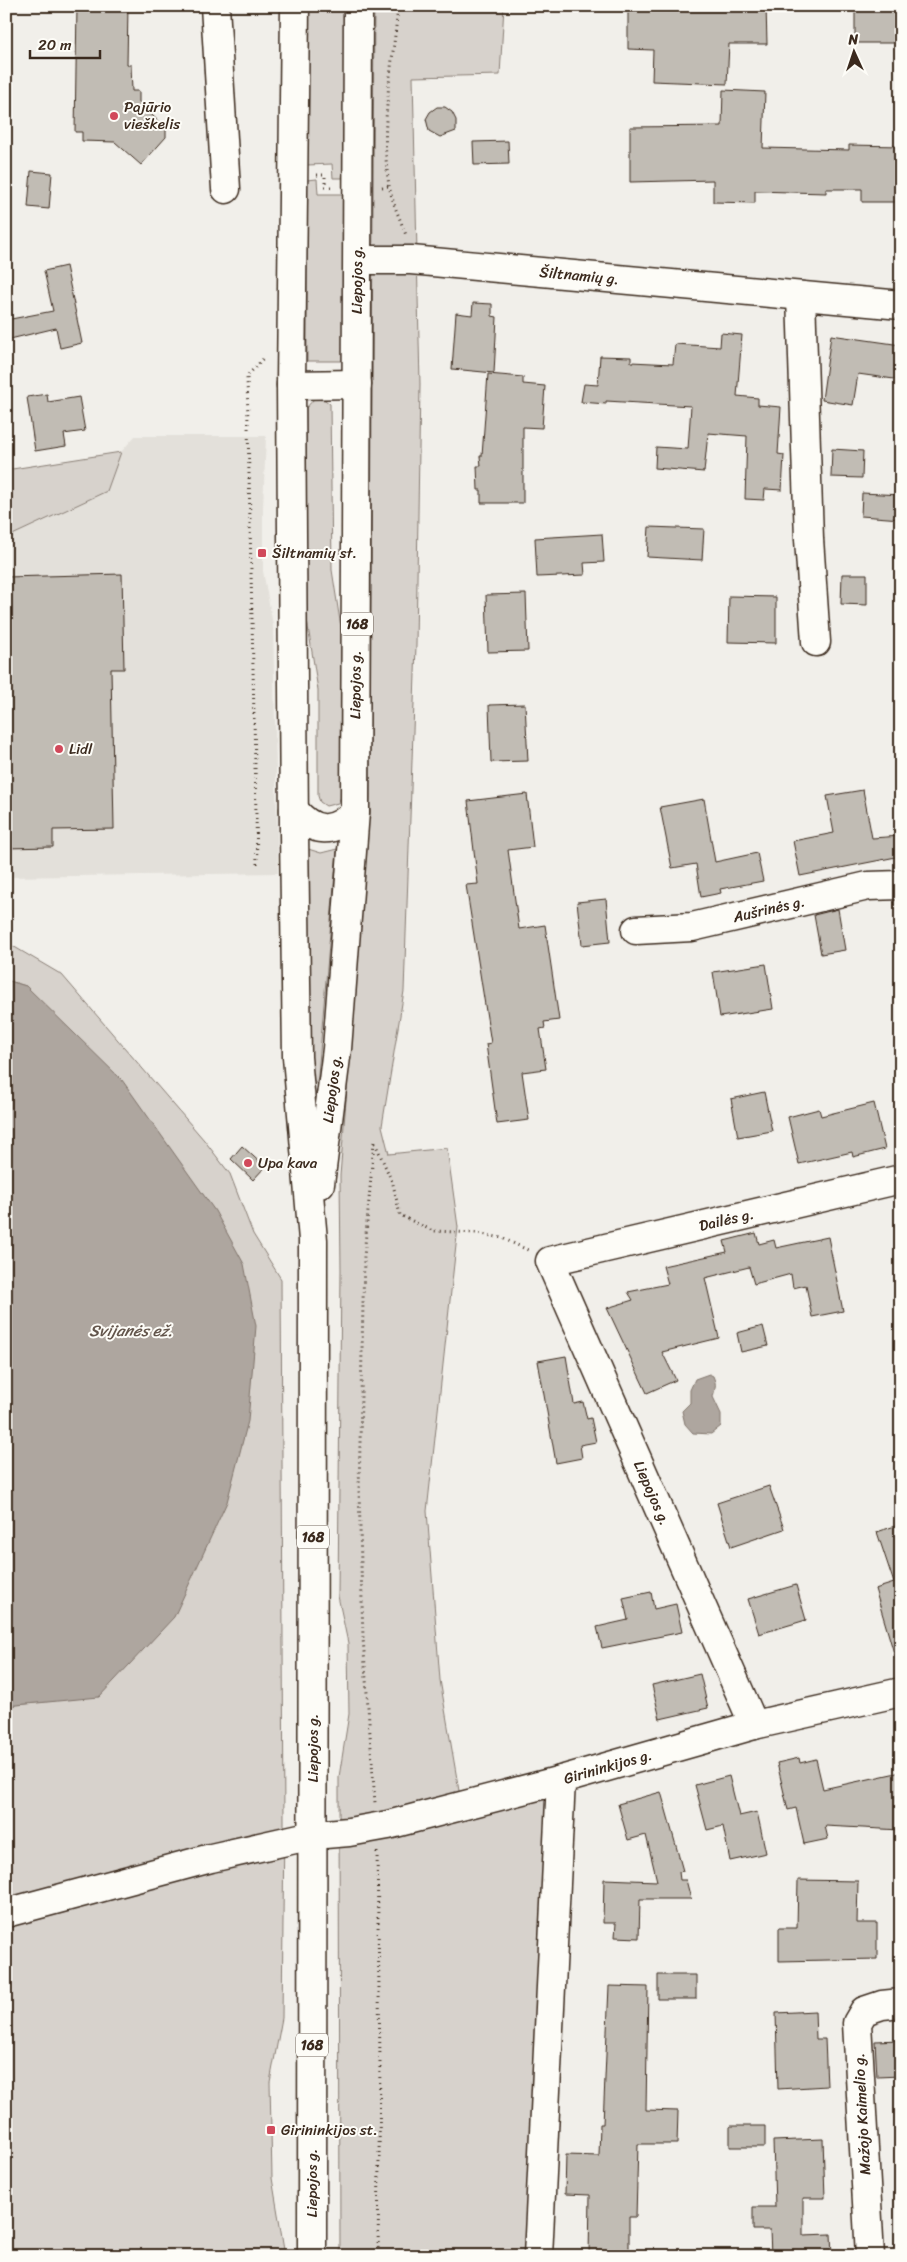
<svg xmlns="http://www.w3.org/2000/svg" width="907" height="2262" font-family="Sriracha,sans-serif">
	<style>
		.built { fill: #e3e0da }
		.green { fill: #d7d2cc; stroke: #897e75 }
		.water { fill: #aea69f; stroke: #80746b }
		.building { fill: #c1bcb4; stroke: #3b2a1e }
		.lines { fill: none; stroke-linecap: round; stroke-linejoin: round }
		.minor-casing { stroke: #3b2a1e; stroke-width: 31 }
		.major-casing { stroke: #3b2a1e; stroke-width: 31 }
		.path { stroke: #3b2a1e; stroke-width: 3; stroke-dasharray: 1 4; stroke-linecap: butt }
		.minor { stroke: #fdfcf7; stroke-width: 28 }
		.major { stroke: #fdfcf7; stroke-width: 28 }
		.poi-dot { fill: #d1495b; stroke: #fdfcf7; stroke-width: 2 }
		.labels { text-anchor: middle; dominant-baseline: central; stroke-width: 4; stroke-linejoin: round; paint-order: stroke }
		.shield { fill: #fdfcf7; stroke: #75695f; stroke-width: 1 }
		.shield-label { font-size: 14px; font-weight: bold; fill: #3b2a1e }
		.poi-label { font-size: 15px; fill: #3b2a1e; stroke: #fdfcf7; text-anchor: start }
		.street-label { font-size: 15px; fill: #3b2a1e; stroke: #fdfcf7 }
		.water-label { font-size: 16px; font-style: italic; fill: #63554b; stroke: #fdfcf7 }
	</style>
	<rect width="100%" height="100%" fill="#f1efea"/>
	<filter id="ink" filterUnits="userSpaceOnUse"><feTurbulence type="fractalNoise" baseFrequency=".02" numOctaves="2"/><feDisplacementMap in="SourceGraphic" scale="10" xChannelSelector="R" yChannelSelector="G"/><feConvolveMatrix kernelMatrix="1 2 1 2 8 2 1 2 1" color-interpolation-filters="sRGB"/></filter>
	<g filter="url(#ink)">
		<!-- built -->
		<path class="built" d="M135,436H266L263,508V571L273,625L278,873L6,877V538L107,491L121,452Z"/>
		<!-- green -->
		<path class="green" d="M307,6H344L343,178H333L332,164L307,165Z
			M374,6H504L500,75L413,77L420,384L416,645L404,991L382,1126L389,1154L447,1148L458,1227L427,1511L440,1680L463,1814L551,1792L529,2256H340L339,1777L349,1714L348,1643L338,1596L341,1270L340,1176L370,798Z
			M317,179L318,194H343V361H307V180Z
			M314,399L325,400L330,404L332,570L342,634L341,797L338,803L326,806L320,802L318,796V690L306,614V408Z
			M121,452L107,491L6,538V470Z
			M305,848L321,853L337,849L318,1075L317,1082L312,1085L310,1084Z
			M6,942L62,975L204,1140L230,1174L253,1234L281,1279L284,1822L282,2018L270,2082L272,2178L285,2256H6V1706L99,1696L26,986L6,980Z"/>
		<!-- water -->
		<path class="water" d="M6,980L26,986L122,1080L215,1211L244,1264L256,1326L248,1421L227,1502L174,1617L99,1697L6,1706Z
			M709,1374L713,1376C717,1385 715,1388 713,1397L721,1414V1426L711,1434L693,1433L685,1424L682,1411L690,1403V1390L695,1379Z"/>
		<!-- building -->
		<path class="building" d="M77,6H128L127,65H131L132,91H139V102L166,129V137L141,165L115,142L82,141V132H75Z
			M628,6H766L767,44H729L727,84L652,81L653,50L628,49Z
			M855,6H901V43H855Z
			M723,90L765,92L763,148L849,150V145L901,146V202H862V189H826V193L755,191V203L713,202V180L630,182V127L722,126Z
			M437,107H445L452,112L456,120V131L440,137L429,131L426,119L430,112Z
			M508,141L509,164L474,165L473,142Z
			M31,171L52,173L49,209L28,207Z
			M66,266L82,343L60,348L56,328L6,340V320L53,311L44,271Z
			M473,303L492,304V316L497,317L494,373L452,369L456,313L472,315Z
			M721,333L742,335L737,396L758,398V405L781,407L778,454L784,455L782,490L765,489L764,500L745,499L747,436L708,433L704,472L655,468L656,447L688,449L691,406L606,401V404L581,402L584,384L598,385L600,356L631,357V362L673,364L675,344L720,347Z
			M831,335L901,345V380L858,374L853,405L822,400Z
			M488,374L523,377V384L545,386L542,428L523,427V503H481V490H478L477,466H481L480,456H482Z
			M47,394L48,402L79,397L85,431L64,434L66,446L35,451L27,397Z
			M832,449L863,451L862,478L831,477Z
			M862,493L901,495V519L861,516Z
			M649,527L704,529L702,560L647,557Z
			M602,534L604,562L584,563L585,575L537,577L535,538Z
			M122,574L124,669H111L114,829L53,830V847L6,848V577Z
			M842,574H867V605L841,604Z
			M526,594L528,651L488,652L486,595Z
			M729,596L776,597V643L728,642Z
			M525,704L528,761L491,762L489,705Z
			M863,790L872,838L901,836V856L800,876L793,841L834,833L827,796Z
			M527,794L533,847L508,850L519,929L545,925L559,1020L544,1022L545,1028L540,1029L546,1069L522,1072L529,1120L497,1124L486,1044L491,1043L466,885L478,884L468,801Z
			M704,799L715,862L757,853L763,881L720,889L721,893L701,897L696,864L672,868L660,807Z
			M606,899L610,942L582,945L577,902Z
			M838,909L845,950L821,954L814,915Z
			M766,964L773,1009L720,1017L713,972Z
			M764,1092L772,1131L738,1137L731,1099Z
			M874,1103L885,1149L853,1157L852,1152L799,1164L788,1117L819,1109L821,1116Z
			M242,1146L265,1167L253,1180L231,1159Z
			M756,1233L759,1244L774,1240L776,1248L828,1237L843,1311L812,1317L806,1285L793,1288L791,1274L754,1284L749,1267L705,1278L719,1338L662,1352L676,1380L647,1393L607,1308L633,1300L628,1292L668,1284L663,1266L727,1252L724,1241Z
			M763,1326L768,1346L741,1352L737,1333Z
			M566,1356L574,1404L583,1402L587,1419L591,1418L596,1442L580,1445L582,1458L556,1463L538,1361Z
			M769,1486L784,1529L731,1547L717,1503Z
			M901,1524V1659L896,1660L875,1589L894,1583L877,1532Z
			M796,1585L806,1620L759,1634L748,1599Z
			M651,1592L654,1609L676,1604L682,1632L602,1648L597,1627L628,1620L623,1598Z
			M700,1674L708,1708L660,1719L652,1685Z
			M799,1758L800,1763L816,1759L823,1789L901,1772V1830L825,1826L828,1839L804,1844L796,1808L788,1810L777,1763Z
			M729,1776L739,1816L757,1812L766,1853L730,1861L723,1826L707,1830L695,1785Z
			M661,1792L683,1871L679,1872L680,1880H686L691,1899H640L639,1938L615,1937L616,1923H603L604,1879L657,1881L646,1835L628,1840L618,1804Z
			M798,1880L858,1881L857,1923H877V1959L779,1961V1928H797Z
			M658,1975H696V1999H658Z
			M609,1986L648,1987L646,2110L678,2111L677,2144H638L636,2217H629V2256H589L590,2195L565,2194L566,2155L599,2156L600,2124H603Z
			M815,2011L816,2039H825L827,2086L778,2089L776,2013Z
			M901,2040V2076L877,2077L875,2041Z
			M730,2126H765V2147H730Z
			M823,2139L825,2198H803V2235L831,2234L832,2256H771L770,2230H753V2207H775L773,2141Z"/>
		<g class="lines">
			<!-- minor casing -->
			<g class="minor-casing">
				<g id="minor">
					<path d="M215,6L226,189"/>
					<path id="s1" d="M358,260H411L901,305"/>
					<path d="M801,296L809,539L816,642"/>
					<path id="s2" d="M636,930L692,927L868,886L901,885"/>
					<path id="s3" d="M754,1725L550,1261L901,1179"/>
					<path id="s4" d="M6,1913L211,1858L313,1835L349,1832L388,1825L561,1780L754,1725L901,1692"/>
					<path d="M538,2256L561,1780"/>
					<path d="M870,2256L857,2023L864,2011L882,2005L901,2003"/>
				</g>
			</g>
			<!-- major casing -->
			<g class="major-casing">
				<g id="major">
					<path d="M295,6L291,385L294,832L297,1057L313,1240L312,2256"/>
					<path d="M291,385L357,384"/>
					<path d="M294,810C314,834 334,834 355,812"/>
					<path id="s5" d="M320,1184L337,1049L355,812L358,6"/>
				</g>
			</g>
			<!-- path -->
			<path class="path" d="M398,6C393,66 379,125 389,185C392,202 400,219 406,235
				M317,175H325V187H334
				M382,187L390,186
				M257,864L247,376L265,357
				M374,1142L364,1257L359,1490L363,1638L375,1803
				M375,1143L393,1184L400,1215L433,1231L477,1233L502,1238L530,1251
				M377,1852L380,2060L378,2256"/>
			<!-- minor -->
			<use href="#minor" class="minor"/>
			<!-- major -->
			<use href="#major" class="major"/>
		</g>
	</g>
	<!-- markers -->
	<g class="poi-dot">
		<circle cx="114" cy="116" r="5"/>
		<rect x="257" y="548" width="10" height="10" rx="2.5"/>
		<circle cx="59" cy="749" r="5"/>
		<circle cx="248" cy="1163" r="5"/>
		<rect x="266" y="2125" width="10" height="10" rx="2.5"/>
	</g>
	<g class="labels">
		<!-- shield labels -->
		<g class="shield">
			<rect x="341" y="612.5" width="32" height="23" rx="4"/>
			<rect x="297" y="1525.5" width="32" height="23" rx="4"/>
			<rect x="296" y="2033.5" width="32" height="23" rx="4"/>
		</g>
		<g class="shield-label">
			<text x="357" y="624">168</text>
			<text x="313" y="1537">168</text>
			<text x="312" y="2045">168</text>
		</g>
		<!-- poi labels -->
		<g class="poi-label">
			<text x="124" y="107">Pajūrio<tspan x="124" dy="17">vieškelis</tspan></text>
			<text x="272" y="553">Šiltnamių st.</text>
			<text x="69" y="749">Lidl</text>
			<text x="258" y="1163">Upa kava</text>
			<text x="281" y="2130">Girininkijos st.</text>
		</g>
		<!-- street labels -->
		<g class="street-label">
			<text stroke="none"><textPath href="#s1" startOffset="222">Šiltnamių g.</textPath></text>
			<text stroke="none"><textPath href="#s5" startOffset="906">Liepojos g.</textPath></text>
			<text stroke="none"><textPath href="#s5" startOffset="501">Liepojos g.</textPath></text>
			<text stroke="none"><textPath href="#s2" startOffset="135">Aušrinės g.</textPath></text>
			<text stroke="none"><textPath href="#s5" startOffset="96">Liepojos g.</textPath></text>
			<text stroke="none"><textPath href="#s3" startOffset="688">Dailės g.</textPath></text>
			<text transform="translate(652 1493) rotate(66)">Liepojos g.</text>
			<text transform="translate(313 1748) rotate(-90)">Liepojos g.</text>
			<text stroke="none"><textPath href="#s4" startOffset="620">Girininkijos g.</textPath></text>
			<text transform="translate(862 2114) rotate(-93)">Mažojo Kaimelio g.</text>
			<text transform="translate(312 2183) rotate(-90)">Liepojos g.</text>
		</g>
		<!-- water labels -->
		<g class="water-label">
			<text x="131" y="1330">Svijanės ež.</text>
		</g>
	</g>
	<!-- margin -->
	<rect width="907" height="2262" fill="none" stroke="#fdfcf7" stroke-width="25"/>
	<rect x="12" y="12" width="882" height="2237" fill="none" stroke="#3b2a1e" stroke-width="2" filter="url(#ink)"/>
	<!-- north arrow -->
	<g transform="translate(854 52) rotate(357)" stroke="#fdfcf7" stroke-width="4" paint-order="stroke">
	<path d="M0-4L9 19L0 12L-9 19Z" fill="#3b2a1e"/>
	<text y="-8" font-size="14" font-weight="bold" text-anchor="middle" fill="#3b2a1e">N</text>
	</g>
	<!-- scale -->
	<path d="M30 50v8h70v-8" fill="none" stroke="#3b2a1e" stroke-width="2.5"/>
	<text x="38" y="50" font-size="15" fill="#3b2a1e" stroke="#fdfcf7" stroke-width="4" paint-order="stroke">20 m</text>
</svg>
